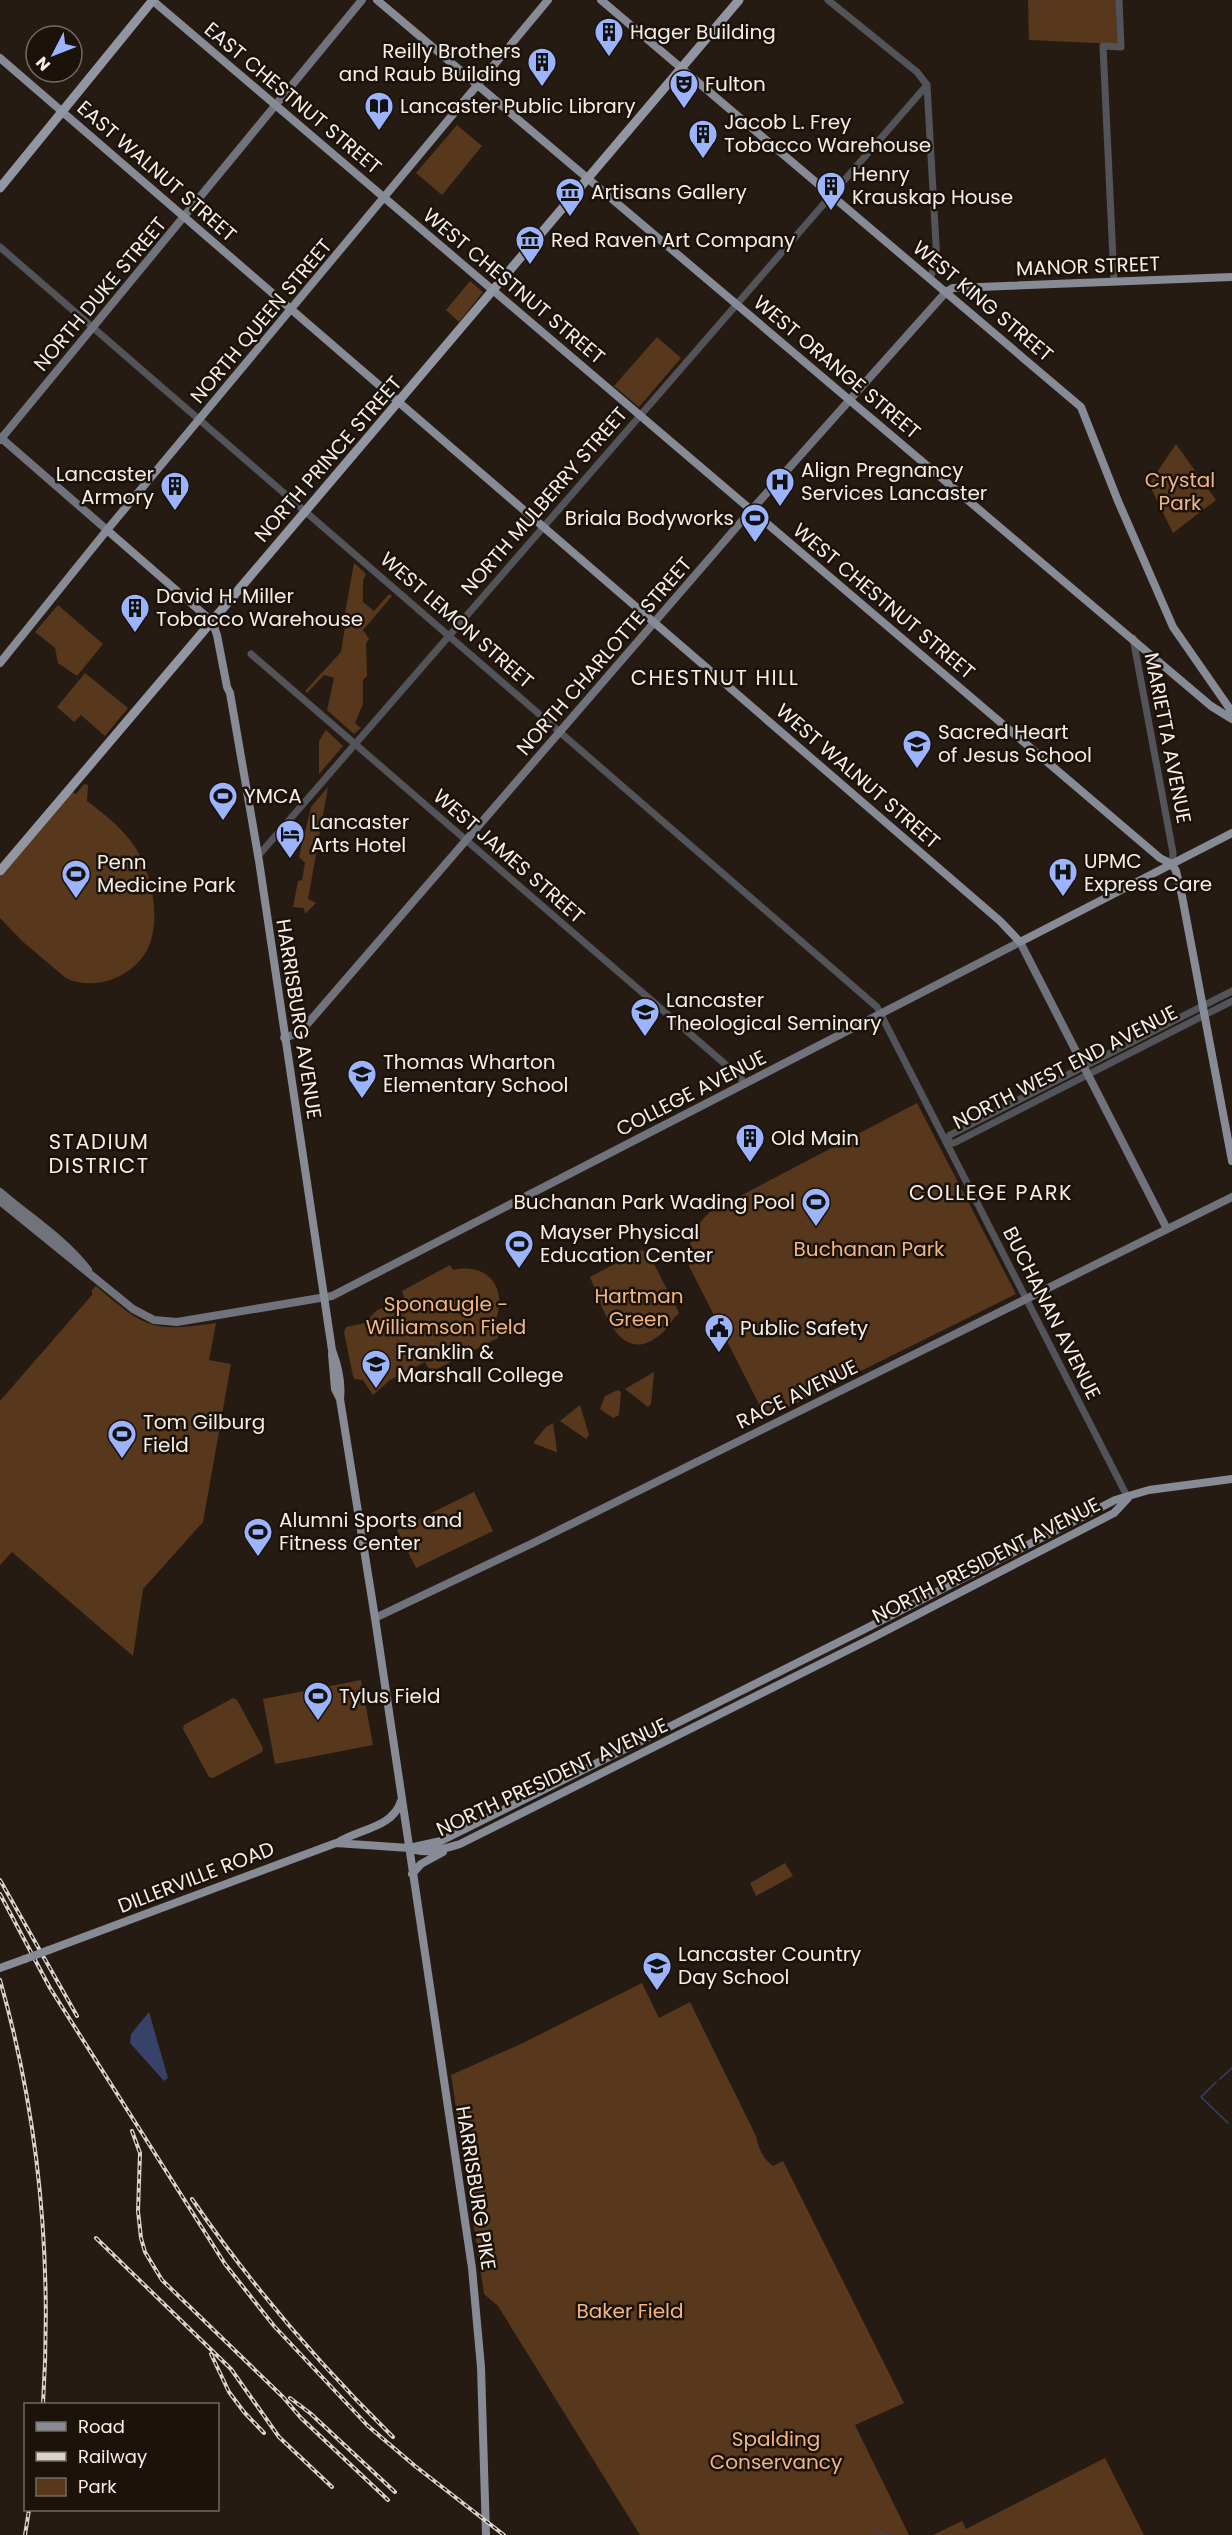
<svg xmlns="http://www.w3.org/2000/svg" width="1232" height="2535" font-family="Poppins,sans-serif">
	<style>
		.green { fill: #58381d }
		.water { fill: #364267 }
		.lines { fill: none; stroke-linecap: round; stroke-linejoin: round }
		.stream { stroke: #364267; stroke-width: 1.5 }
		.tertiary { stroke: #525459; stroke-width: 7 }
		.secondary { stroke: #70737c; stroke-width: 8 }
		.primary { stroke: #878b96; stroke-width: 8 }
		.trunk { stroke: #9196a2; stroke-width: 9 }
		.rail-casing { stroke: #dad2cd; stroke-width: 4 }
		.rail { stroke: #1b120a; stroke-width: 1.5; stroke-dasharray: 4.5; stroke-linecap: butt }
		.primary-bridge { stroke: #878b96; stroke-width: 8 }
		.labels { text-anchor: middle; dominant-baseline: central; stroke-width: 5; stroke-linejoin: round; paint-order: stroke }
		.poi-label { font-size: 20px; fill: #f6eee9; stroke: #1b120a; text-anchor: start }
		.street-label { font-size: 20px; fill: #f6eee9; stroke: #1b120a }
		.park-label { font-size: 20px; fill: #f2b584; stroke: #1b120a }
		.neighbourhood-label { font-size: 21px; letter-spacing: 1.5px; fill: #f6eee9; stroke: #1b120a }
	</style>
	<rect width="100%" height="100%" fill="#251b13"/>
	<!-- green -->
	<path class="green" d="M1028,0H1116L1117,44L1029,40Z
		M457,125L482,146L442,195L416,173Z
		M470,281L483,292L459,322L446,310Z
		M657,337L681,358L639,407L614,386Z
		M1176,444L1216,500L1173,533L1149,484Z
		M354,563L366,574L363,581V602L374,611L389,594L392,596L363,630L369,639L366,643L367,676L363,680V704L355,723L361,728L354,734L327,710L334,678L324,675L307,693L305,691L341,652L346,620L344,619Z
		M58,605L103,644L77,676L58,663L55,648L35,632Z
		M85,673L128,708L105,736L81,715L74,722L57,707Z
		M326,730L343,746L319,774V741Z
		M84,784L88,785L87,801C112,820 136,839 146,870C154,891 158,921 150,943C139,975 96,993 66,978L22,941L0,918V877L72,792L76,794Z
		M328,787L308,899L316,903L305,914L304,908L293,907L298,881L302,880L305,863L299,857L311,807Z
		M917,1103L1016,1294L766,1418L689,1266C687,1245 694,1226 710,1212Z
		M641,1250L649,1254L679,1313C672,1319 668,1329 661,1334C619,1370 602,1305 590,1277Z
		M450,1265L453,1270C491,1261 510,1293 493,1326L498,1338L431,1372L425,1362L390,1380L373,1395L363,1380L355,1379L353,1376L344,1332L346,1327L365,1323L376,1311L404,1297L402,1291Z
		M96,1286C144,1327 151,1333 216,1323L209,1360L231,1364L203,1522L143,1589L133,1656L12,1552L0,1565V1401L92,1295V1290Z
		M654,1372L651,1404L648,1407L625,1389Z
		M618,1390L621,1392L619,1415L613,1418L600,1409L605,1396Z
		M580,1405L589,1435L586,1439L560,1421Z
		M553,1423L557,1451L556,1452L533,1443L546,1427Z
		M474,1492L493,1531L416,1568L397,1530Z
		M361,1680L373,1745L275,1764L263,1699Z
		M233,1698L237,1700L263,1748L262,1752L213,1778L209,1777L183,1729L184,1725Z
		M785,1863L793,1876L756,1896L750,1883Z
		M642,1983L659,2018L690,2002L756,2136C759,2149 762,2158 773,2166L783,2161L904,2403L855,2425L909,2535H640L498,2306L484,2294L451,2075L523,2043Z
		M1105,2458L1144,2535H933L962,2521L966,2529Z"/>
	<!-- water -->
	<path class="water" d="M149,2012L168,2078L164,2081L130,2043L131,2034Z"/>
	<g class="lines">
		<!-- stream -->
		<path class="stream" d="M1220,2079L1232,2068
			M1216,2082L1201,2097L1228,2123
			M875,2531L889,2535"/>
		<!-- tertiary -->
		<path class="tertiary" d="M828,0L917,72L927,85
			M927,85L937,262L930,278
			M0,247L877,1007L1128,1498
			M1114,280L1103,46L1121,47L1119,0
			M1133,638L1173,853L1172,864
			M251,654L740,1077L745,1084
			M258,856L927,85
			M946,1142L950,1135L1232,991
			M946,1142L954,1143L1232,1001"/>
		<!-- secondary -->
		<path class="secondary" d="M0,437L107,530
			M0,440L362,0
			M284,1038L298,1033L303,1029L747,515L946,292
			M0,1192C30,1218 63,1238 88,1270
			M0,1201L133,1309L154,1320L177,1322L332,1296L1020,942L1167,1229
			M375,1618L533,1543L1232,1197"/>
		<!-- primary -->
		<path class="primary" d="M152,0L1160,858L1172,864
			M377,0L1211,706L1232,719
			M601,0L1081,407L1118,501L1173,627L1232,712
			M0,58L1000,921L1020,942L1232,833
			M946,292L953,288L1232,277
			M107,530L215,624
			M212,621L217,635L227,687L230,693L259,861L332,1350C338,1366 342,1382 340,1399L375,1618L472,2268L481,2367L486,2535
			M0,663L107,530L548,0
			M1172,864L1176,871L1182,896L1232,1161
			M332,1354L335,1389L340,1399
			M337,1843C358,1829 393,1828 401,1801
			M409,1848L441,1841L861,1631L1115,1500L1149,1490L1232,1479
			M412,1874L421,1864L443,1852
			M49,1950L336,1843L409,1848C426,1855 443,1849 460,1844L872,1638L1114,1513L1128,1498
			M0,1968L25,1959"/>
		<!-- trunk -->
		<path class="trunk" d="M0,188L153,0
			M0,871L739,0"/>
		<!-- rail casing -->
		<g class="rail-casing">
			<path id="rail" d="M0,1880L77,2016
				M0,1894L50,1988L225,2264L274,2326L368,2426L415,2466L504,2535
				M0,1980C39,2117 52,2262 43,2404
				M132,2131L140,2153L138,2211L141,2238L145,2252L162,2280L283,2397L301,2418L388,2500
				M192,2199C251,2285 318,2363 393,2437
				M96,2238L231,2369L279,2437L332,2487
				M211,2354L229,2392L244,2412L264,2433
				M290,2398L310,2413L395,2492
				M25,2535L29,2510"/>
		</g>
		<!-- rail -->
		<use href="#rail" class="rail"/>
		<!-- primary-bridge -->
		<path class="primary-bridge" d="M25,1959L49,1950"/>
	</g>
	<!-- icons -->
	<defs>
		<g id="building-pin" transform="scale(1.5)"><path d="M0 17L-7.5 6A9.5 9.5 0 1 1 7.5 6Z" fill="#9cb4fd" stroke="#1b120a"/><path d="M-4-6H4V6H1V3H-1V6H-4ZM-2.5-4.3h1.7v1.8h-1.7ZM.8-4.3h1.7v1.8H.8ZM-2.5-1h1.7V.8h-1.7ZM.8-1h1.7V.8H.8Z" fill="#111"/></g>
		<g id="theatre-pin" transform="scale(1.5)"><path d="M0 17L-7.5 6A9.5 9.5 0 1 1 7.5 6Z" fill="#9cb4fd" stroke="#1b120a"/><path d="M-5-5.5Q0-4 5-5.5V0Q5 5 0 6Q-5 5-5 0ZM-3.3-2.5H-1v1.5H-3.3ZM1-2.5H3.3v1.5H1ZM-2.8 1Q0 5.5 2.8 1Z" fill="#111"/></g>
		<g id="library-pin" transform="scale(1.5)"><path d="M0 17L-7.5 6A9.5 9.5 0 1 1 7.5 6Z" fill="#9cb4fd" stroke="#1b120a"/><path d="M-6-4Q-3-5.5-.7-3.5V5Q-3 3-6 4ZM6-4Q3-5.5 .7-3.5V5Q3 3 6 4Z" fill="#111"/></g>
		<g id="museum-pin" transform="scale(1.5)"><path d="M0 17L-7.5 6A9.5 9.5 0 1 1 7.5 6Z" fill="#9cb4fd" stroke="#1b120a"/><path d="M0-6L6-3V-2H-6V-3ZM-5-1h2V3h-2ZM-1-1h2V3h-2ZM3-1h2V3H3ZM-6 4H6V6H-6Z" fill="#111"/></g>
		<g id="hospital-pin" transform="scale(1.5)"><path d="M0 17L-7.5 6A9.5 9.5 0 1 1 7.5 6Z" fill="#9cb4fd" stroke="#1b120a"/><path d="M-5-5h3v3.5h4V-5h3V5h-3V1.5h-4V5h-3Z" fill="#111"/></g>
		<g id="stadium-pin" transform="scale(1.5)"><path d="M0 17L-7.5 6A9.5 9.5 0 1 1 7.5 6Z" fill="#9cb4fd" stroke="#1b120a"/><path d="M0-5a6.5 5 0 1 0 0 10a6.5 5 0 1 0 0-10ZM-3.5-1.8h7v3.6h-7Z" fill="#111"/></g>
		<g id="school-pin" transform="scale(1.5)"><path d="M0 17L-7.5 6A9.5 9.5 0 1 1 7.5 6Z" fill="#9cb4fd" stroke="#1b120a"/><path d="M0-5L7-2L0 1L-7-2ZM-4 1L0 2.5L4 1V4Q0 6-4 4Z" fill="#111"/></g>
		<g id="hotel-pin" transform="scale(1.5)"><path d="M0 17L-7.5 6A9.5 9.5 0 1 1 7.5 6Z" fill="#9cb4fd" stroke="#1b120a"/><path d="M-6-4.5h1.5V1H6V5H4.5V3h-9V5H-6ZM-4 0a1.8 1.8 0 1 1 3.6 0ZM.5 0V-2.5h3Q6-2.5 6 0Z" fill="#111"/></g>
		<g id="university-pin" transform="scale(1.5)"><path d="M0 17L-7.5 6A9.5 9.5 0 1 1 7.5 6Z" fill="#9cb4fd" stroke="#1b120a"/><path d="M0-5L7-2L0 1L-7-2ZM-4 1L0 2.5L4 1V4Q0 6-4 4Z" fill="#111"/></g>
		<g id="civic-pin" transform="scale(1.5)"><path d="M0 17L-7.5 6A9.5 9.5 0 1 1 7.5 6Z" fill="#9cb4fd" stroke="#1b120a"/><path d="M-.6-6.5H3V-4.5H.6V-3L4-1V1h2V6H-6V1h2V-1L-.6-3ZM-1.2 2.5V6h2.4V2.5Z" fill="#111"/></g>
	</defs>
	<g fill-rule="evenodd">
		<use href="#building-pin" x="609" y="32"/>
		<use href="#building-pin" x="542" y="62"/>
		<use href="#theatre-pin" x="684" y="84"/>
		<use href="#library-pin" x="379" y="106"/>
		<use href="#building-pin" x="703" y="134"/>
		<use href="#building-pin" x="831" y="186"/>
		<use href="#museum-pin" x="570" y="192"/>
		<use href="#museum-pin" x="530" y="240"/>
		<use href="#hospital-pin" x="780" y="482"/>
		<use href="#building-pin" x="175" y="486"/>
		<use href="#stadium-pin" x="755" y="518"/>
		<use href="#building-pin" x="135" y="608"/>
		<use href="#school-pin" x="917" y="744"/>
		<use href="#stadium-pin" x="223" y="796"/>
		<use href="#hotel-pin" x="290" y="834"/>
		<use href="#hospital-pin" x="1063" y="872"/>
		<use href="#stadium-pin" x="76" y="874"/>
		<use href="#university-pin" x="645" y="1012"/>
		<use href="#school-pin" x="362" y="1074"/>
		<use href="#building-pin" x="750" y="1138"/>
		<use href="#stadium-pin" x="816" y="1202"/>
		<use href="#stadium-pin" x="519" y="1244"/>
		<use href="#civic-pin" x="719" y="1328"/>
		<use href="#university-pin" x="376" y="1364"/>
		<use href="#stadium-pin" x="122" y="1434"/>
		<use href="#stadium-pin" x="258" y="1532"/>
		<use href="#stadium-pin" x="318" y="1696"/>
		<use href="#school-pin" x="657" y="1966"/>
	</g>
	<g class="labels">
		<!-- poi labels -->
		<g class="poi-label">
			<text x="630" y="32">Hager Building</text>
			<text x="521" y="51" text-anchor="end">Reilly Brothers<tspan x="521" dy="23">and Raub Building</tspan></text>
			<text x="705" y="84">Fulton</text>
			<text x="400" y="106">Lancaster Public Library</text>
			<text x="724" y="122">Jacob L. Frey<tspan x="724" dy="23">Tobacco Warehouse</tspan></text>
			<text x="852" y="174">Henry<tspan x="852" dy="23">Krauskap House</tspan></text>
			<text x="591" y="192">Artisans Gallery</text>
			<text x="551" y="240">Red Raven Art Company</text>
			<text x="801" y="470">Align Pregnancy<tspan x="801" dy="23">Services Lancaster</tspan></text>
			<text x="154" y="474" text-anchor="end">Lancaster<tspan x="154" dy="23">Armory</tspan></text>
			<text x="734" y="518" text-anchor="end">Briala Bodyworks</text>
			<text x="156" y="596">David H. Miller<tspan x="156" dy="23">Tobacco Warehouse</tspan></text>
			<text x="938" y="732">Sacred Heart<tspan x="938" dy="23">of Jesus School</tspan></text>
			<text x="244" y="796">YMCA</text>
			<text x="311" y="822">Lancaster<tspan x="311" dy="23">Arts Hotel</tspan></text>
			<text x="1084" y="861">UPMC<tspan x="1084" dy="23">Express Care</tspan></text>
			<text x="97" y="862">Penn<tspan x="97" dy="23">Medicine Park</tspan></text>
			<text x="666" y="1000">Lancaster<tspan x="666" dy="23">Theological Seminary</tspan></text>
			<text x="383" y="1062">Thomas Wharton<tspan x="383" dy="23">Elementary School</tspan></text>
			<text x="771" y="1138">Old Main</text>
			<text x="795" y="1202" text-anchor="end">Buchanan Park Wading Pool</text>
			<text x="540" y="1232">Mayser Physical<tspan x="540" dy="23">Education Center</tspan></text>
			<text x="740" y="1328">Public Safety</text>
			<text x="397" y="1352">Franklin &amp;<tspan x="397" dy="23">Marshall College</tspan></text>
			<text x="143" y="1422">Tom Gilburg<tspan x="143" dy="23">Field</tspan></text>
			<text x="279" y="1520">Alumni Sports and<tspan x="279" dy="23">Fitness Center</tspan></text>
			<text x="339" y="1696">Tylus Field</text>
			<text x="678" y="1954">Lancaster Country<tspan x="678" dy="23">Day School</tspan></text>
		</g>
		<!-- street labels -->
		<g class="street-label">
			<text transform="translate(293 98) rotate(40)">EAST CHESTNUT STREET</text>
			<text transform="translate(157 171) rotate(41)">EAST WALNUT STREET</text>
			<text transform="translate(1088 266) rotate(-2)">MANOR STREET</text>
			<text transform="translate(514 286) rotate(40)">WEST CHESTNUT STREET</text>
			<text transform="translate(100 294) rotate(-50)">NORTH DUKE STREET</text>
			<text transform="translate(983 301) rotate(40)">WEST KING STREET</text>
			<text transform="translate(261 321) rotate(-50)">NORTH QUEEN STREET</text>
			<text transform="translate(837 367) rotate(40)">WEST ORANGE STREET</text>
			<text transform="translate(328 459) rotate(-49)">NORTH PRINCE STREET</text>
			<text transform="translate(544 501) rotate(-49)">NORTH MULBERRY STREET</text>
			<text transform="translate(884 601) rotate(40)">WEST CHESTNUT STREET</text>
			<text transform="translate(457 620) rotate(41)">WEST LEMON STREET</text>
			<text transform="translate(604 656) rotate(-49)">NORTH CHARLOTTE STREET</text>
			<text transform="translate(1168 738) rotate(79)">MARIETTA AVENUE</text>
			<text transform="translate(858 776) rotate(41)">WEST WALNUT STREET</text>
			<text transform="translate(509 856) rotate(41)">WEST JAMES STREET</text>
			<text transform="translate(299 1019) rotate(81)">HARRISBURG AVENUE</text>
			<text transform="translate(1065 1067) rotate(-27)">NORTH WEST END AVENUE</text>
			<text transform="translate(691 1093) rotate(-27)">COLLEGE AVENUE</text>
			<text transform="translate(1052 1313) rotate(63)">BUCHANAN AVENUE</text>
			<text transform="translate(797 1394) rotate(-26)">RACE AVENUE</text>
			<text transform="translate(986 1560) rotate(-27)">NORTH PRESIDENT AVENUE</text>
			<text transform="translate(552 1777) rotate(-25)">NORTH PRESIDENT AVENUE</text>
			<text transform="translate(196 1877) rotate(-21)">DILLERVILLE ROAD</text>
			<text transform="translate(476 2188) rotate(81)">HARRISBURG PIKE</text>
		</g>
		<!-- park labels -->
		<g class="park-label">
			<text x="1180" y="480">Crystal<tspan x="1180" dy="23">Park</tspan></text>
			<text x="869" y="1249">Buchanan Park</text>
			<text x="639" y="1296">Hartman<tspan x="639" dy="23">Green</tspan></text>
			<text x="446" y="1304">Sponaugle -<tspan x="446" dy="23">Williamson Field</tspan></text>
			<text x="630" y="2311">Baker Field</text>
			<text x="776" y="2439">Spalding<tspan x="776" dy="23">Conservancy</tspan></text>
		</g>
		<!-- neighbourhood labels -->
		<g class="neighbourhood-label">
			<text x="715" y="677">CHESTNUT HILL</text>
			<text x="99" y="1141">STADIUM<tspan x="99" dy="24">DISTRICT</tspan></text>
			<text x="991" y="1192">COLLEGE PARK</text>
		</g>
	</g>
	<!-- legend -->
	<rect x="24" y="2403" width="195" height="108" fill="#1b120a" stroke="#736a63" stroke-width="1.5"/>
	<rect x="36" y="2422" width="30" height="9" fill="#878b96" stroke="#736a63" stroke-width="1.5"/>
	<text x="78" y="2433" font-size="18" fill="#f6eee9">Road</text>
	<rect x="36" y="2452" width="30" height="9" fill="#dad2cd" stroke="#736a63" stroke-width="1.5"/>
	<text x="78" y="2463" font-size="18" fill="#f6eee9">Railway</text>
	<rect x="36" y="2478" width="30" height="18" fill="#58381d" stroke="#736a63" stroke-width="1.5"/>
	<text x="78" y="2493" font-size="18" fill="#f6eee9">Park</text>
	<!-- north arrow -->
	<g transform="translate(54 54) rotate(228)"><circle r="28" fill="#1b120a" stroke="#736a63" stroke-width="1.5"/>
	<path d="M0-4.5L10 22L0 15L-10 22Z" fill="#9cb4fd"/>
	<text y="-9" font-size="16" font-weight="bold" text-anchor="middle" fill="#f6eee9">N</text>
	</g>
</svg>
